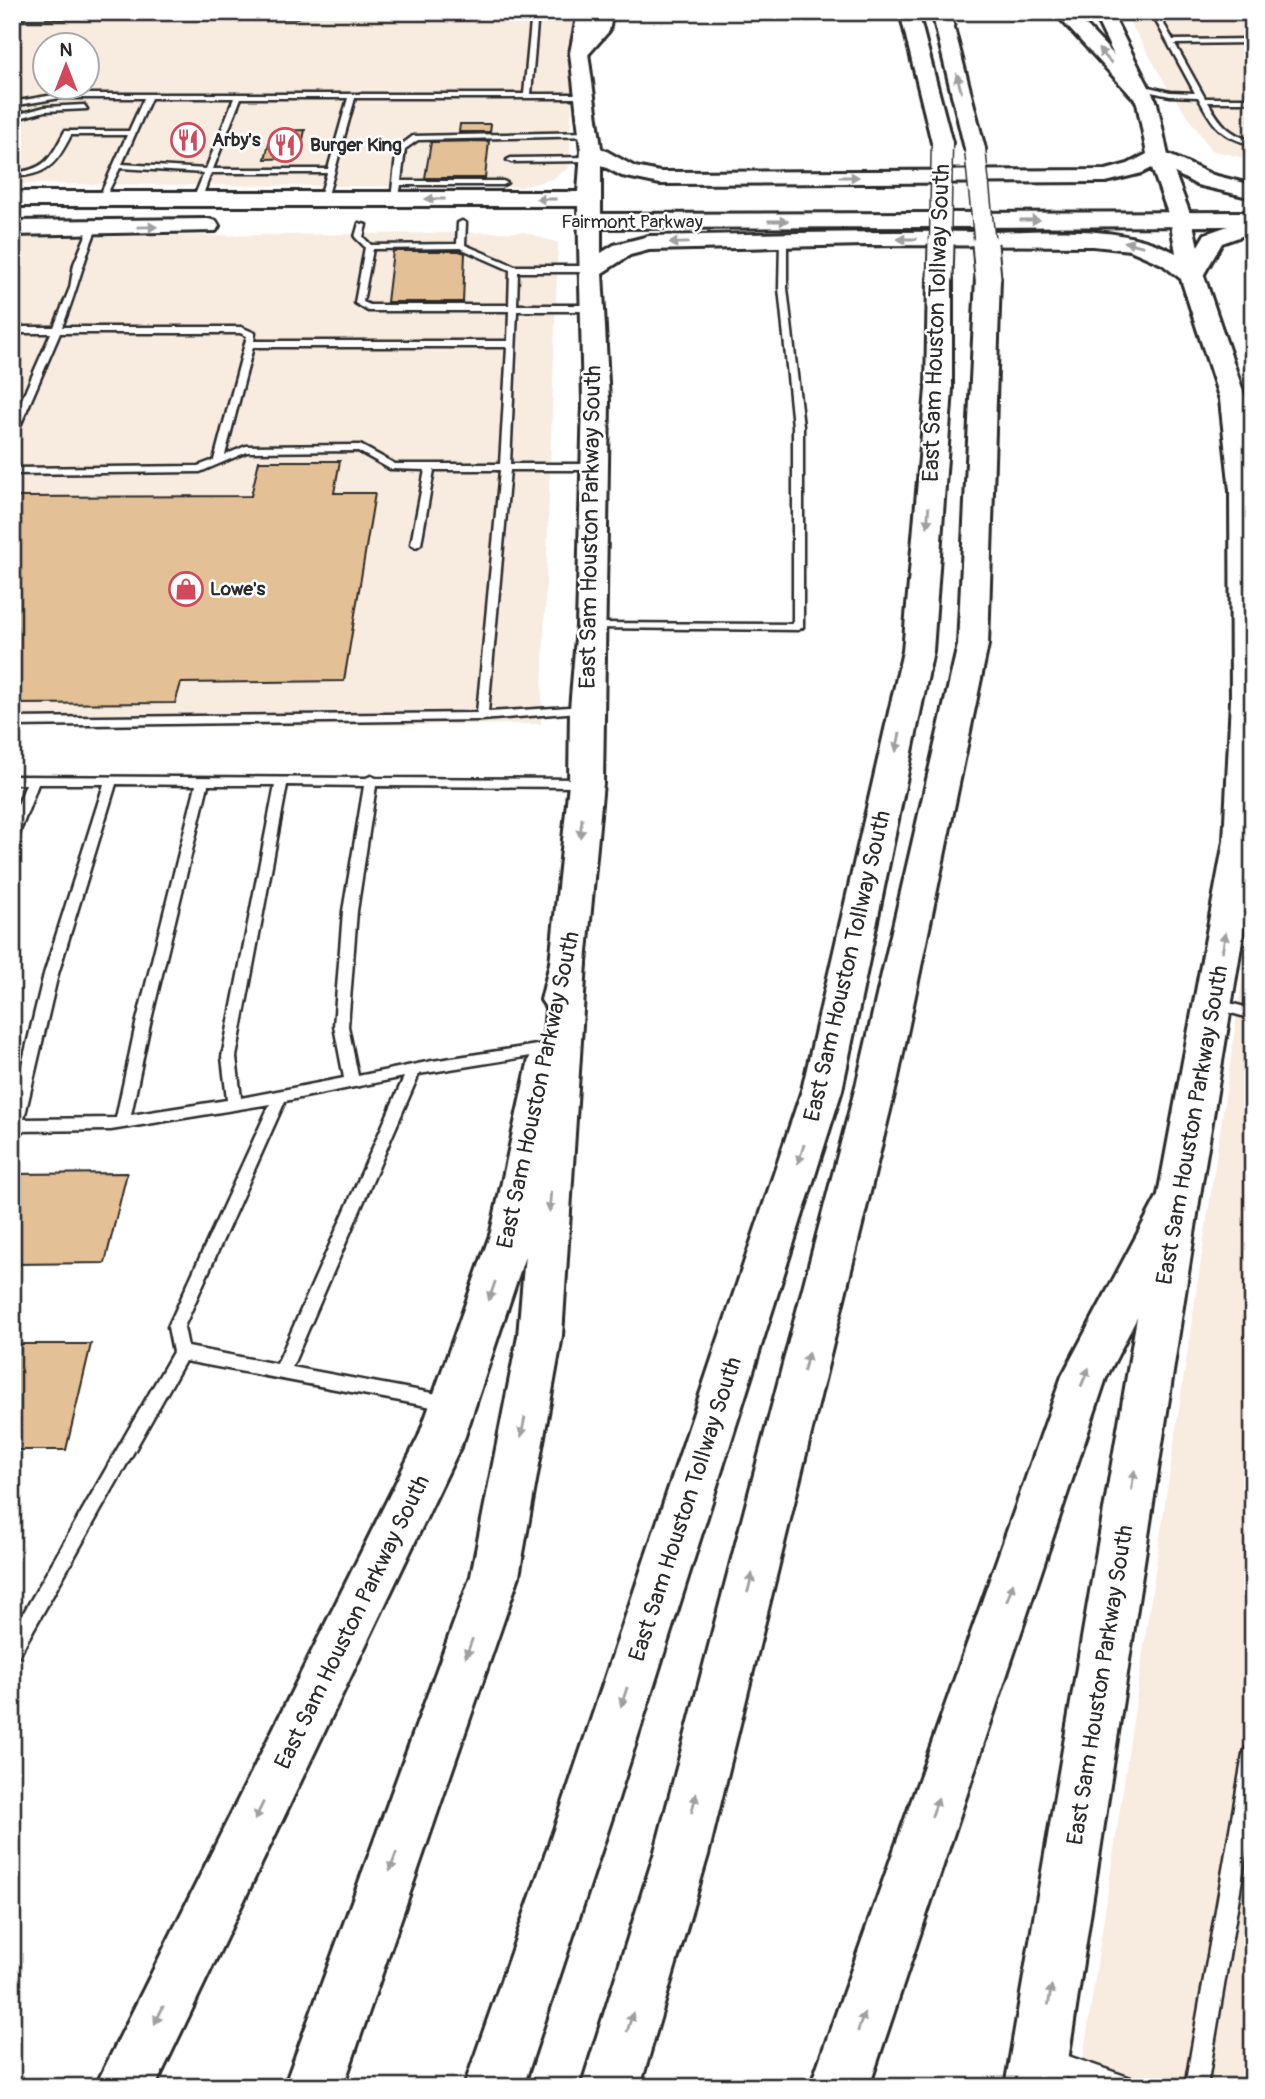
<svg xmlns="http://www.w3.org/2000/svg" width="1265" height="2099" font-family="Pangolin,sans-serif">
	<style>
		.built { fill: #f7ecdf; fill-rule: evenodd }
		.building { fill: #e3c095; stroke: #2b2b2b; stroke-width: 2 }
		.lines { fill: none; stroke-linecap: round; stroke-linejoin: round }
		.service-casing { stroke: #2b2b2b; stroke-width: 5 }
		.secondary-casing { stroke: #2b2b2b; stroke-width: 6 }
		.primary-casing { stroke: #2b2b2b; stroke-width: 6 }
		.motorway-casing { stroke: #2b2b2b; stroke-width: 6 }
		.service { fill: #fff; fill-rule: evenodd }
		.secondary { fill: #fff; fill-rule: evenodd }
		.primary { fill: #fff; fill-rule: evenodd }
		.motorway { fill: #fff; fill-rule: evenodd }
		.motorway-bridge-far1-casing { stroke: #2b2b2b; stroke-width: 23; stroke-linecap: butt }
		.motorway-bridge-casing { stroke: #2b2b2b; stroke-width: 29; stroke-linecap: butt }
		.motorway-bridge-far1 { stroke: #fff; stroke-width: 20 }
		.motorway-bridge { stroke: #fff; stroke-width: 25 }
		.oneway { fill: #a0a0a0 }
		.labels { text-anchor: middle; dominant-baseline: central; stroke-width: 5; stroke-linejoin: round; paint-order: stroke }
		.far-poi-label { font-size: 19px; font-weight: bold; fill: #2b2b2b; stroke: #fff; text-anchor: start }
		.far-street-label { font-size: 19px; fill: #2b2b2b; stroke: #fff }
		.street-label { font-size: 23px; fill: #2b2b2b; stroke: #fff }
	</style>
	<rect width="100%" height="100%" fill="#fff"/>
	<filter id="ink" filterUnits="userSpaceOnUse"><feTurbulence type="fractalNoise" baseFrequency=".0143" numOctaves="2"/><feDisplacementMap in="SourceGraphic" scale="14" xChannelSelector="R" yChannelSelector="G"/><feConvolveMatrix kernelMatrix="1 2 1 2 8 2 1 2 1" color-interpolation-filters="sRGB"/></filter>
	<g filter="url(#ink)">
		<!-- built -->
		<path class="built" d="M12,12H576L569,168L552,179L522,187L12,184ZM46,46H88V88H46Z
			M1124,12H1253V160L1211,150L1168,88Z
			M524,232L558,243L541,724L12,728V238Z
			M1253,907V2087H1079Z"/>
		<!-- building -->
		<path class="building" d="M460,124H491L490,132H459Z
			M305,130L299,158L265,159L272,131Z
			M489,141L485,178H425L431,142Z
			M393,251H459L465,253L463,302H387Z
			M259,461H340L334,493H375L344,681L181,683L175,703L12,704V497L251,496Z
			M127,1173L105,1263L12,1264V1174Z
			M12,1344H91L66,1450H12Z"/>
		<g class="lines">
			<!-- service casing -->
			<g class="service-casing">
				<path id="service" d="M311,12L294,17L12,18V14Z
					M532,12H538L531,94H583L586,98H355L326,202L319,200L327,173H211L201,200L197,202L193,200L204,173L120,168L104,200L97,202L127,135H71C56,165 47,175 12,177V173C46,170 50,159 65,131H129L144,98H60L12,106V102L60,94H524ZM151,98H234L206,169L122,164ZM241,98H348L328,169H213Z
					M1151,12H1157L1173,40L1253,39V43L1175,44L1205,98H1253V102H1208C1220,123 1228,134 1253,141V145C1220,137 1213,125 1198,97L1170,96L1137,89L1140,85L1170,92L1195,93Z
					M84,105L87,109L45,111L12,120V116L45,107Z
					M590,132H593V136L418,140L405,149L401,181H503L507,183L503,185H401L398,201L391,199L397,148L413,136Z
					M593,157V161H590L511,162L507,160L511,158Z
					M462,221L466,223L465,245L515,266H592L596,269L592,272H518L517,305H593L597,308L593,311H517L510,464H595L600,467L595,470H510L488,712L586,706L590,707V711L482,720L12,726V718L477,713L500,470H434L421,544L416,547L411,544L425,470L390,469L358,451L247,452L200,472L12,474V468L198,466L214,460L247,336L240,333H60L17,433L12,436V422L51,333H12V327H54L70,288L74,264L90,226L97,228C83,261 76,294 62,327H241L255,333L254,341H508L509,311H368L355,303L365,247L355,237L359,223L366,225L363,237L371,245L457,244L458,223ZM460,248L510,270L509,305H370L363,302L373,249ZM253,347H507L500,464H395L360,445L246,446L225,455Z
					M780,238L787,240V288L803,426V627L798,630L588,628L587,626L592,623L793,624V426L779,288Z
					M12,776L366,778L371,776L376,778L586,779L592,783L586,787L376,786L357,911L348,1026L358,1076L432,1061L550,1043L557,1048L550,1053L419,1074L292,1367L448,1396L454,1398L456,1403L454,1408L448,1410L185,1361L18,1657L12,1660V1633L173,1352L168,1327L270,1104L111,1130L12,1131V1106L44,974L104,784H38L18,837L12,841V820L26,784H12ZM116,784L196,785L136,1024L116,1118L24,1119L58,974ZM208,785H275L222,1057L227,1100L131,1115L150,1024ZM287,785L364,786L343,911L334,1026L344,1078L241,1098L236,1057ZM404,1077L277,1364L188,1347L184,1327L285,1101Z
					M1214,999L1253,1009V1019L1209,1007L1207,1004L1209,1001Z
					M1253,1746V1813L1207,2087H1185L1243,1755L1246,1748Z
					M1051,2050L1134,2079L1137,2087H1094L1043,2069L1040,2061L1043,2053Z"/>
			</g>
			<!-- secondary casing -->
			<g class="secondary-casing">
				<path id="secondary" d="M578,12H596L588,53L601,148L635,167L660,172L1106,170L1128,164L1147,154L1137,103L1093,12H1111L1157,103L1168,156L1192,219L1204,276L1246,400L1253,453V874L1200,1195L1064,2087H1005L1158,1195L1224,841L1231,700L1230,491L1220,400L1181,279L1162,264L1130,250L1093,246L867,245L649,250L630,255L602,273L609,401L603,783L586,963L579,1000L573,1009L560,1013L547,1009L541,1000L550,963L569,783L570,709L577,626L583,401L578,206H12V192H578L581,151L570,53ZM601,165L622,176L660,184L1106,182L1142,173L1152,168L1170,219L1176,253C1117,222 1043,232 978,232C868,231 759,234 649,236L614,245L601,253Z
					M208,219L216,221L219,226L216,231L12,235V221Z
					M548,1045L562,1049L567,1059L533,1232L464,1439L155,2087H95L419,1436L491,1232L529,1059L534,1049Z"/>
			</g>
			<!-- primary casing -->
			<g class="primary-casing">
				<path id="primary" d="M1158,150L1213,175L1253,185V198L1197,185L1151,160L1148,156L1151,152Z
					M1253,212V232L1222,243L1200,281H1184L1180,276L1202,239L1205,234L1228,226L588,228L580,226L577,221L580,216L588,214Z"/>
			</g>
			<!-- motorway casing -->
			<g class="motorway-casing">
				<path id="motorway" d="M595,12H613L609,31L586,57H572L570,53L591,30Z
					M900,12H918L952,143L949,147H935L932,143Z
					M932,12H950L985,149L982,153H968L965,149Z
					M1054,12H1073L1153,96L1156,100L1153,104H1139Z
					M940,271L948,273L952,278V389L933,651L842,1090L612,1818L523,2087H464L558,1818L802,1090L903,651L926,389L928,278L932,273Z
					M988,271L996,273L1000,278L988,645L897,1082L708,1855L640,2087H581L654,1855L857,1082L958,645L976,278L980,273Z
					M568,950L581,954L586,963L562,1336L519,1576L343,2087H284L471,1576L518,1336L550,963L555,954Z
					M1179,1179L1194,1184L1200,1195L1106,1378L869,2087H810L1062,1376L1164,1184Z"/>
			</g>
			<!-- service -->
			<use href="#service" class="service"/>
			<!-- secondary -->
			<use href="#secondary" class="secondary"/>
			<!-- primary -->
			<use href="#primary" class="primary"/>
			<!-- motorway -->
			<use href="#motorway" class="motorway"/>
			<!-- motorway-bridge-far1 casing -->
			<g class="motorway-bridge-far1-casing">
				<path id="motorway-bridge-far1" d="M975,149L985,246
					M940,246L942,143"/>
			</g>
			<!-- motorway-bridge casing -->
			<g class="motorway-bridge-casing">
				<path id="motorway-bridge" d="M985,244L988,278
					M940,278L941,244"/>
			</g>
			<!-- motorway-bridge-far1 -->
			<use href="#motorway-bridge-far1" class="motorway-bridge-far1"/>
			<!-- motorway-bridge -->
			<use href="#motorway-bridge" class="motorway-bridge"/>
		</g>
		<!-- one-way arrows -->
		<defs><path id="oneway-solid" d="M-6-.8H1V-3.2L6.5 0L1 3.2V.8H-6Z" transform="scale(1.75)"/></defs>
		<g class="oneway">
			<use href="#oneway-solid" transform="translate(1105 56) rotate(-133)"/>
			<use href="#oneway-solid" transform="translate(959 83) rotate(-104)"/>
			<use href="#oneway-solid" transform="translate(849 177)"/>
			<use href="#oneway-solid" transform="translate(435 199) rotate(180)"/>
			<use href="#oneway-solid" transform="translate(546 199) rotate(180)"/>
			<use href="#oneway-solid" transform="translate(1030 220)"/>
			<use href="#oneway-solid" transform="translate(778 221)"/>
			<use href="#oneway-solid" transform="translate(147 227) rotate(-1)"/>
			<use href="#oneway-solid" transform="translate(907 239) rotate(-180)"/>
			<use href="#oneway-solid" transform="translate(679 243) rotate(179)"/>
			<use href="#oneway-solid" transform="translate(1134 244) rotate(-166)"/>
			<use href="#oneway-solid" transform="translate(928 517) rotate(94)"/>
			<use href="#oneway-solid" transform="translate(898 742) rotate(102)"/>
			<use href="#oneway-solid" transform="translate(581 828) rotate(96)"/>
			<use href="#oneway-solid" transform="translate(1224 942) rotate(-80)"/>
			<use href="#oneway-solid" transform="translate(801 1154) rotate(108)"/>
			<use href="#oneway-solid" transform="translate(550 1202) rotate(94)"/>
			<use href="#oneway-solid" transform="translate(492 1291) rotate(109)"/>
			<use href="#oneway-solid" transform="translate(806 1362) rotate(-76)"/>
			<use href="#oneway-solid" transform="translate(1085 1377) rotate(-67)"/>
			<use href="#oneway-solid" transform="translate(523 1427) rotate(101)"/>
			<use href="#oneway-solid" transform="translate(1133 1480) rotate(-81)"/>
			<use href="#oneway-solid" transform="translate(750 1583) rotate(-76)"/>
			<use href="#oneway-solid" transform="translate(1010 1592) rotate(-71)"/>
			<use href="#oneway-solid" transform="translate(469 1648) rotate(110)"/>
			<use href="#oneway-solid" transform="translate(624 1697) rotate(108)"/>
			<use href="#oneway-solid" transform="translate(694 1803) rotate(-76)"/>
			<use href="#oneway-solid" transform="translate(935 1807) rotate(-71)"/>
			<use href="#oneway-solid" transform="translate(259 1811) rotate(116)"/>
			<use href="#oneway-solid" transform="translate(393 1862) rotate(110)"/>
			<use href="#oneway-solid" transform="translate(1050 1995) rotate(-81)"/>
			<use href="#oneway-solid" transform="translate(159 2015) rotate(116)"/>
			<use href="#oneway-solid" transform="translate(630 2022) rotate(-73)"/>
			<use href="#oneway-solid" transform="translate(861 2022) rotate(-71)"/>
		</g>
	</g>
	<!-- icons -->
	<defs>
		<g id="restaurant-ring" transform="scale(1.75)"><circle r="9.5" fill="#fff" stroke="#d1495b" stroke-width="1.5"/><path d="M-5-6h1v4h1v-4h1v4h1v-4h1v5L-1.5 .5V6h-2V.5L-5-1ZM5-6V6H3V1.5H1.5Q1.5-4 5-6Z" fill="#d1495b"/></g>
		<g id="shop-ring" transform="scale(1.75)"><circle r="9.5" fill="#fff" stroke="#d1495b" stroke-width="1.5"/><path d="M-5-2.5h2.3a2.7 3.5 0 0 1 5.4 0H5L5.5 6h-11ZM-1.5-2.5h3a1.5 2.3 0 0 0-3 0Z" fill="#d1495b"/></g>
	</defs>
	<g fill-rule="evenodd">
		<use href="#restaurant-ring" x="188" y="140"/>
		<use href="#restaurant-ring" x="285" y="145"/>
		<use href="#shop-ring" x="186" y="589"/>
	</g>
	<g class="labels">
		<!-- far-poi labels -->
		<g class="far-poi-label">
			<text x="212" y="140">Arby's</text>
			<text x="310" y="145">Burger King</text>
			<text x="210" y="589">Lowe's</text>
		</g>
		<!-- far-street labels -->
		<g class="far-street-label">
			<text x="632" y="222">Fairmont Parkway</text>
		</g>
		<!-- street labels -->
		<g class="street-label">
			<text transform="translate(936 323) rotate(-88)">East Sam Houston Tollway South</text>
			<text transform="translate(590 527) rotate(-89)">East Sam Houston Parkway South</text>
			<text transform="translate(847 966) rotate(-77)">East Sam Houston Tollway South</text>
			<text transform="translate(538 1090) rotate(-78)">East Sam Houston Parkway South</text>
			<text transform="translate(1192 1125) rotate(-80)">East Sam Houston Parkway South</text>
			<text transform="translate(685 1509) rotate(-72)">East Sam Houston Tollway South</text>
			<text transform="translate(352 1622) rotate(-64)">East Sam Houston Parkway South</text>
			<text transform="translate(1100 1685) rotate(-81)">East Sam Houston Parkway South</text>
		</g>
	</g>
	<!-- margin -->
	<rect width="1265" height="2099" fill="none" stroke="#fff" stroke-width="42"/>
	<rect x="21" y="21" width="1223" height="2057" fill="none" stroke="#2b2b2b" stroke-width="2.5" filter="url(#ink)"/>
	<!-- north arrow -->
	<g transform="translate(66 66)"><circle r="33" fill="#ffffff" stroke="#aaaaaa" stroke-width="2"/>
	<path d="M0-5L12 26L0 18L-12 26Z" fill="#d1495b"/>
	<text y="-10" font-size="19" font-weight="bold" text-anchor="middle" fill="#2b2b2b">N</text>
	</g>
</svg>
